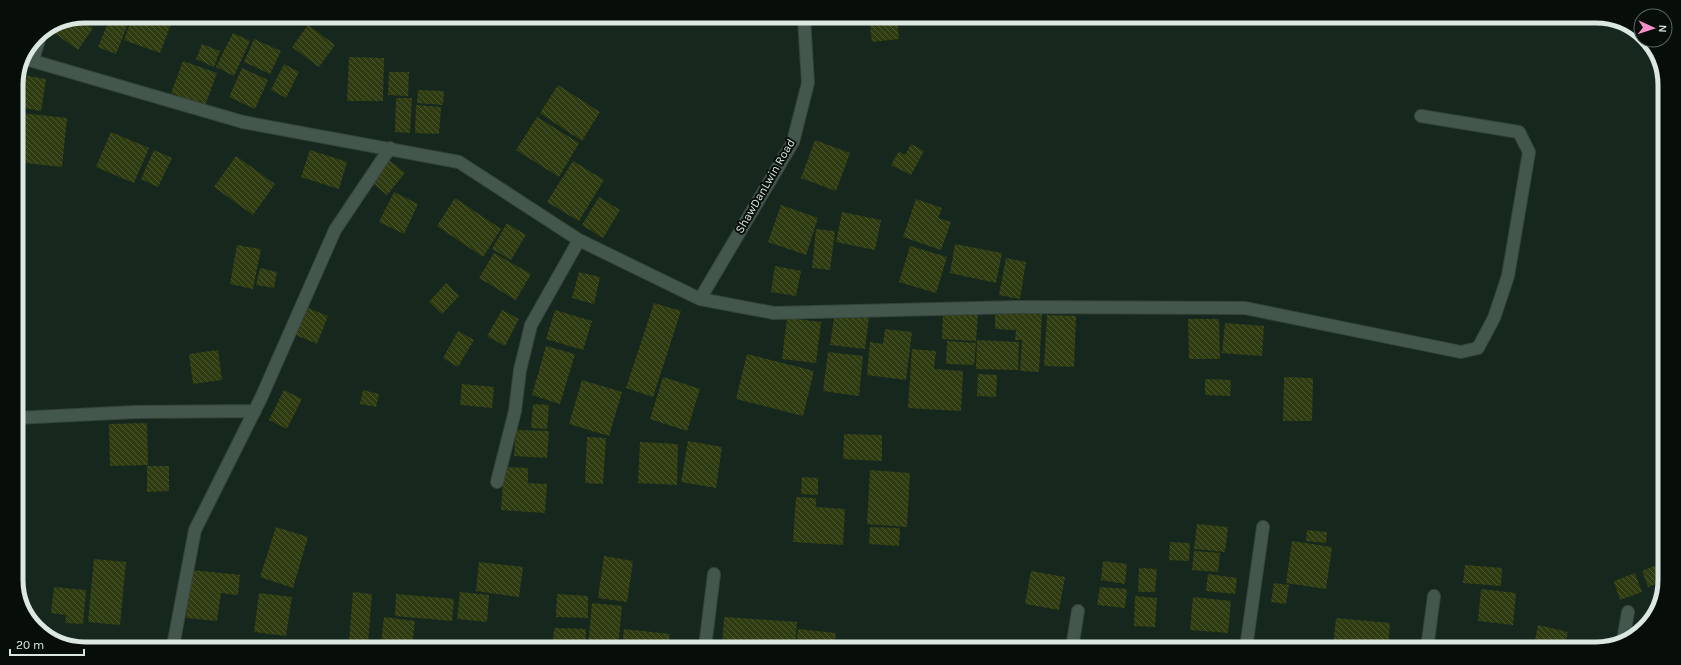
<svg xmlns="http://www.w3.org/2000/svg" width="1681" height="665" font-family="Karla,sans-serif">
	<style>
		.building { fill: url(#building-back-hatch) }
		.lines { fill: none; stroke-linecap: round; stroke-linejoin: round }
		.street-casing { stroke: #36443c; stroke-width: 14 }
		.street { stroke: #44574c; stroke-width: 12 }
		.labels { text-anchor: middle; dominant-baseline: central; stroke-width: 4; stroke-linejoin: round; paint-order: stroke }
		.street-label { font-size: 12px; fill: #dbe7e0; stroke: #070e0a }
		.rim { fill: none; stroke: #dbe7e0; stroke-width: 5 }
	</style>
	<defs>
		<pattern id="building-back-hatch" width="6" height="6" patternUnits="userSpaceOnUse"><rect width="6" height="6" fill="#2f3c11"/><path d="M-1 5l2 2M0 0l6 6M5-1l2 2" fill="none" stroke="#4d5833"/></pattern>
	</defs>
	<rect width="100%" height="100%" fill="#16271d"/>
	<!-- building -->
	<path class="building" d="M111,16H131L116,54L98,47Z
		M133,16H174L160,53L124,40Z
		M213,16H230L228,22Z
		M78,17L93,28L78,50L53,32L61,21Z
		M869,18H897L899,39L872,42Z
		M308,25L335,45L319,67L292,47Z
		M233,33L250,41L234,76L216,67Z
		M254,39L281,51L270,74L244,62Z
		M202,44L220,51L214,67L196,59Z
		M349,57L384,58L383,101H347Z
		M183,61L217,73L205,106L171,93Z
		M284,64L299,72L286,98L271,90Z
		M242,68L268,80L255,109L229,97Z
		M389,72H409L408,96L388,95Z
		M23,75L46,79L41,111L18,107Z
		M558,85L600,112L582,141L540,113Z
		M418,90L444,91L443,105L417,103Z
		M396,98H412L410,133L395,132Z
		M416,105L441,107L439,134L415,133Z
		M21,113L67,118L62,167L16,162Z
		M537,117L579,143L559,177L516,150Z
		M111,132L149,148L134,183L96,167Z
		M815,140L850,153L836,191L801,178Z
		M911,144L924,151L911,175L891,165L899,151L905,155Z
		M154,150L172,158L158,187L141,179Z
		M310,150L347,162L339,189L301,177Z
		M236,156L275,184L253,215L214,187Z
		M389,160L405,173L387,195L371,182Z
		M573,161L604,180L579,221L547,202Z
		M394,192L418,204L404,234L379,222Z
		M599,197L620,210L603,238L582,225Z
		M455,198L501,229L483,257L437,226Z
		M916,199L942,208L938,218L951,222L941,250L903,237Z
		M781,205L818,218L806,255L768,242Z
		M842,212L881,220L875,250L836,242Z
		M507,223L526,235L511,260L492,249Z
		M816,229L835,231L830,270L812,268Z
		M955,244L1002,253L996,283L950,273Z
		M237,245L261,249L253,289L230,284Z
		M910,246L947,257L936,293L899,282Z
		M494,253L531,274L516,300L479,278Z
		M1006,258L1026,262L1020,299L999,295Z
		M775,266L801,271L796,296L771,292Z
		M260,268L277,272L274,288L256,285Z
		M579,272L600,277L594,304L572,298Z
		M446,283L459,296L442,314L429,302Z
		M654,303L681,311L653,397L626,388Z
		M308,308L328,316L317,344L296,335Z
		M502,310L519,319L505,346L487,336Z
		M555,310L592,321L583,350L546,339Z
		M943,311L978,313L976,341L942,339Z
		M995,311L1042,314L1039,372L1020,371L1022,340H1015L1016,330L995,329Z
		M835,312L869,317L865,349L830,345Z
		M1047,315L1076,316L1074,367L1044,366Z
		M787,318L821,322L816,363L782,359Z
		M1188,319H1219L1220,359H1189Z
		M1225,323L1264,326L1262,356L1222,353Z
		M885,329L912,332L906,380L867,375L870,342L883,344Z
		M458,331L474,340L458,367L443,358Z
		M977,340L1019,342L1018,370L976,369Z
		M947,341L976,343L974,365L946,364Z
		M546,346L575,354L560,404L532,395Z
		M912,349L936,351L934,369L963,371L961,411L908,408Z
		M218,350L222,380L193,384L189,354Z
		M828,352L863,356L859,396L823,391Z
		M747,354L814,371L803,416L736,399Z
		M978,374L997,375L996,397L977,396Z
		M663,377L700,389L687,431L650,419Z
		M1284,377L1313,378L1312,421H1283Z
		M1205,379L1231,380L1230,396L1205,395Z
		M582,380L622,392L609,436L569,424Z
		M462,384L494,387L492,408L460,405Z
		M284,390L302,399L287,429L269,420Z
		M363,390L379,394L376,407L360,404Z
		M533,404L549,405L547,429L531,428Z
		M147,423L148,465L110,466L109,424Z
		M516,430L549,431L547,458L514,456Z
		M844,434L882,435V461L843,459Z
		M587,437L606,438L603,484L585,483Z
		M688,441L722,447L716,488L681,482Z
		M640,442L678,444L677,485L638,483Z
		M147,466H169V491L147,492Z
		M504,467L528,468V483L547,484L545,513L501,510Z
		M870,470L910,473L907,527L867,524Z
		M802,477L818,478V495L801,494Z
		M796,497L816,498V507L845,509L843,545L793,542Z
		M1197,524L1228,527L1225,552L1194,549Z
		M276,527L308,537L293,588L260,577Z
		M870,527L900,528L899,546L869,544Z
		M1307,530L1327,532L1326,543L1306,541Z
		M1292,541L1332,547L1326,589L1286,583Z
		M1170,542L1190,543L1189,561L1169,560Z
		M1194,551L1220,553L1218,572L1192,570Z
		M604,556L633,561L627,602L598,598Z
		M94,559L126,562L120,625L88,622Z
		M1103,561L1127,564L1125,584L1101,580Z
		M479,562L523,567L519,597L476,591Z
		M1662,563L1661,582L1648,587L1642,571Z
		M1465,565L1502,568L1501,586L1463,583Z
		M1139,568L1157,569L1155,592H1138Z
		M192,570L240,575L238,595L221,593L217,621L186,618Z
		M1031,571L1065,577L1059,610L1025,604Z
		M1635,573L1642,592L1620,600L1614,581Z
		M1208,574L1237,578L1235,594L1206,591Z
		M1274,583L1289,585L1286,604L1271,602Z
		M54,587L86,590L83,624L65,623L66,615L51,613Z
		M1100,587L1127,589L1125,608L1097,605Z
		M1481,589L1516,593L1513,625L1478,621Z
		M353,592L372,594L368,643L349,642Z
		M460,592L489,595L487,622L457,619Z
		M259,593L292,597L286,636L254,632Z
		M396,594L454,599L452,621L395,616Z
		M557,594L588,596V618L556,617Z
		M1135,596L1157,598L1155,627L1134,626Z
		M1193,597L1231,601L1228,633L1190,630Z
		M592,603L622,606L618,647H588Z
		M384,617L415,621L412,646L381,644Z
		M724,617L797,622L795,644L761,641V647H722Z
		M1336,618L1390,623L1388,648H1333Z
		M1538,625L1568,632L1564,649H1533Z
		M554,628L586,629L585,647L553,646Z
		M624,629L670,634L668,647H622Z
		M798,629L836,633L834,647H796Z
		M1470,641L1513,648L1512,649H1469Z"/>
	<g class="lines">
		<!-- street casing -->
		<g class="street-casing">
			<path id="street" d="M26,59L243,122L459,162L579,240L700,299L774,313L1018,307L1245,308L1461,352L1478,348L1494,318L1508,276L1529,152L1519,132L1421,116
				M33,60L41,33
				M700,299L793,142L808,83L804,18
				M16,418L135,412L255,411
				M497,482L515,411L520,370L531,325L579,240
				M1623,640L1628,612
				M173,646L195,530L261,398L335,230L390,148
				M705,647L714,574
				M1072,648L1078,611
				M1246,648L1263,527
				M1427,649L1434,596"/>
		</g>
		<!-- street -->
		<use href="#street" class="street"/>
	</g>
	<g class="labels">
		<!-- street labels -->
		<g class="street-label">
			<text transform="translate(765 186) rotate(-60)">ShawDanLwin Road</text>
		</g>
	</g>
	<!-- crop -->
	<path d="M0 0H1681V665H0ZM85 23H1596A62 62 0 0 1 1658 85V580A62 62 0 0 1 1596 642H85A62 62 0 0 1 23 580V85A62 62 0 0 1 85 23Z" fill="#070e0a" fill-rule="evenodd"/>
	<path class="rim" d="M85 23H1596A62 62 0 0 1 1658 85V580A62 62 0 0 1 1596 642H85A62 62 0 0 1 23 580V85A62 62 0 0 1 85 23Z"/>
	<!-- north arrow -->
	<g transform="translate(1653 28) rotate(93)"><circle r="19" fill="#070e0a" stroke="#5c6560"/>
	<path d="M0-3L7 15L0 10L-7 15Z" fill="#f98fc9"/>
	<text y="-6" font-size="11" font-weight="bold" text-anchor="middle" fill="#dbe7e0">N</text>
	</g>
	<!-- scale -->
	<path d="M10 649v6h74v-6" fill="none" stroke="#dbe7e0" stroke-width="2"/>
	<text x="16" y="649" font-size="12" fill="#dbe7e0" stroke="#070e0a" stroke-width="3" paint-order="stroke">20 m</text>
</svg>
